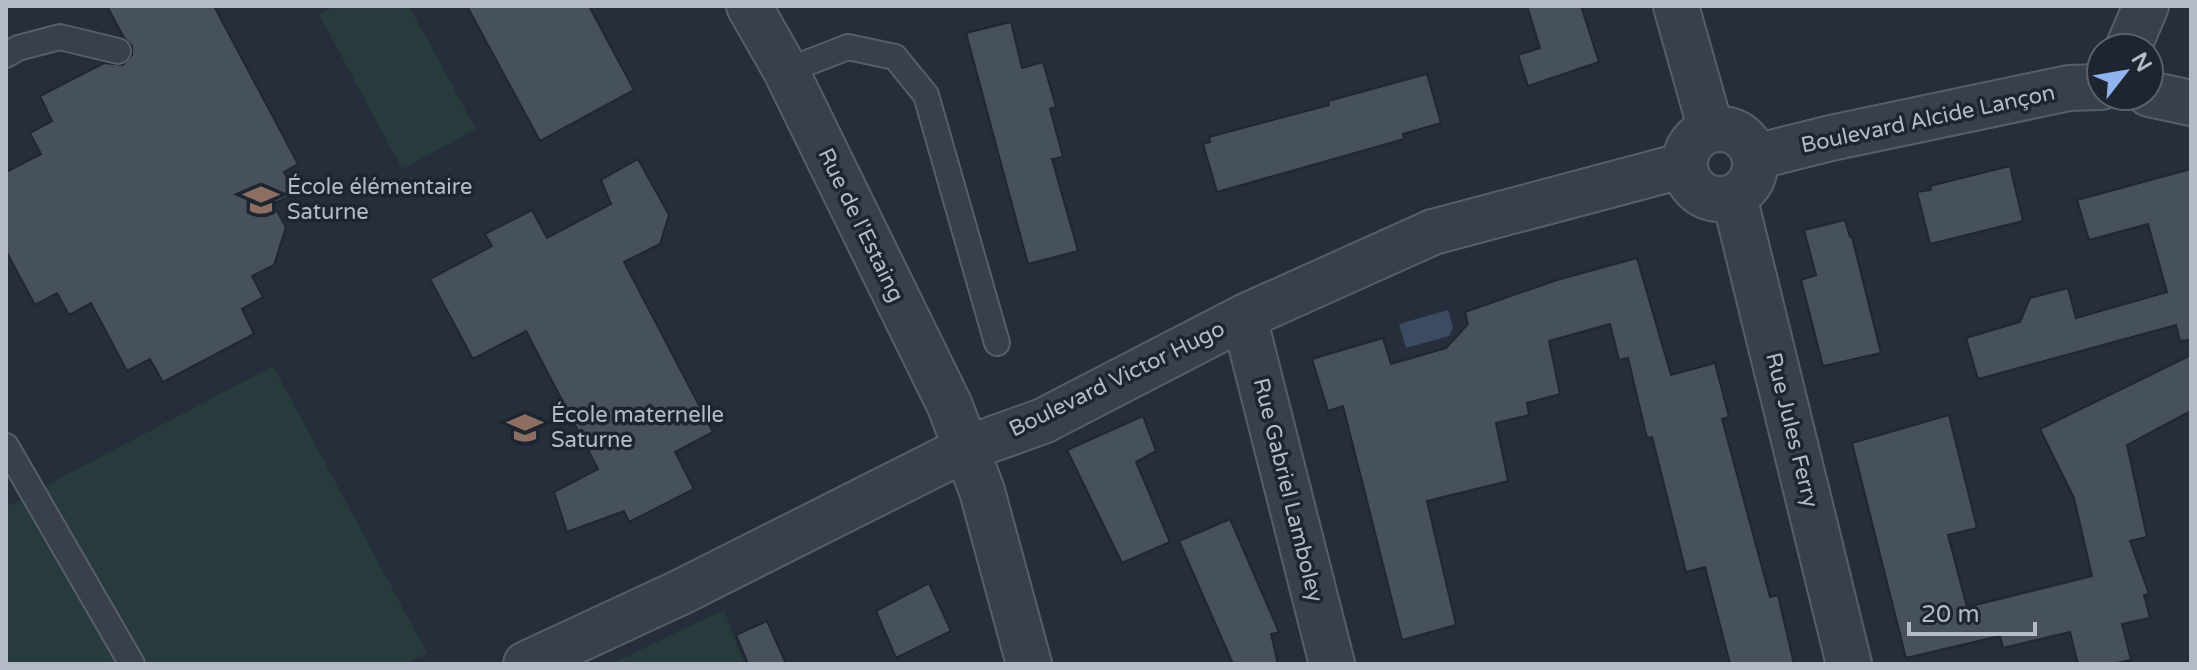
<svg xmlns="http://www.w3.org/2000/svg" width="2197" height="670" font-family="'Varela Round',sans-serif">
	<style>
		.green { fill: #283b3c }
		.water { fill: #3c4b62 }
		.building { fill: #47515e; stroke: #202732; stroke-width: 2 }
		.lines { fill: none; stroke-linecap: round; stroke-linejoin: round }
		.service-casing { stroke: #575e69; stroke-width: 28 }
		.minor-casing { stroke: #575e69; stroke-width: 48 }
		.tertiary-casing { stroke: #575e69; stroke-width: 48 }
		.service { stroke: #39404b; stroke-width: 24 }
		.minor { stroke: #39404b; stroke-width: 44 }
		.tertiary { stroke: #39404b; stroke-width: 44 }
		.labels { text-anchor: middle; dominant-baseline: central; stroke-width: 7; stroke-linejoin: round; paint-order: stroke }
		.street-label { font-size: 22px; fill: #b4bbc6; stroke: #1e2530 }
		.poi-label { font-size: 22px; fill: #b4bbc6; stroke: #1e2530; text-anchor: start }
	</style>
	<rect width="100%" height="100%" fill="#252e3a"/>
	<!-- green -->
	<path class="green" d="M335,6H409L476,129L402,169L319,14Z
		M273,366L427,653L404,664H6V507Z
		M724,610L744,664H611Z"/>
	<!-- water -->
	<path class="water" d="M1448,310L1453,328L1449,336L1406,348L1399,324Z"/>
	<!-- building -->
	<path class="building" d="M107,6H214L298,164L284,172L294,194L273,204L286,227L274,265L252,276L263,297L242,309L254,334L163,382L150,359L127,371L91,303L69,315L57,293L35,305L6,251V172L41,154L30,133L52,121L40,96L104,63L123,65L132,55V46L124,38Z
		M467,6H589L634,90L540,141Z
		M1527,6H1581L1599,62L1528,86L1518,55L1540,48Z
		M1011,22L1022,68L1043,62L1056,107L1050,109L1063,157L1052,159L1078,251L1028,264L966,33Z
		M1427,74L1441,123L1403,134L1404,139L1217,192L1203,144L1210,142L1209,137L1329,105L1328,101Z
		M638,159L669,215L660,244L624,262L713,432L675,452L694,489L629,522L624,511L567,532L554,492L598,469L526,331L473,359L430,279L492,246L485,234L532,210L547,238L611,204L601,180Z
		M2010,166L2023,221L1930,244L1917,192L1931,190L1930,186Z
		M2191,169V340L2180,341L2176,325L1978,379L1966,338L2020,322L2030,298L2068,288L2076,318L2167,292L2148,224L2089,240L2077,200Z
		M1845,220L1850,237H1852L1881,353L1823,366L1801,280L1816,275L1804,230Z
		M1637,258L1671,375L1715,363L1729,417L1722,419L1770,597L1778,595L1794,664H1730L1705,567L1686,572L1652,437L1647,438L1628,358L1619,360L1610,324L1549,341L1560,394L1527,403L1529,415L1496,423L1508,481L1427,501L1456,625L1402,640L1343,406L1328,411L1312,359L1383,338L1391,364L1446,348L1468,324L1465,312L1557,280Z
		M2191,355V411L2127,445L2147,537L2130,541L2149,594L2144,595L2150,618L2122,624L2131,660L2112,664H2078L2070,632L2003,648L2000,636L1906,658L1852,443L1949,415L1977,528L1948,535L1967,607L2092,576L2074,498L2040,429Z
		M1143,416L1156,451L1136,462L1170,542L1122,563L1067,450Z
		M1230,519L1279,632L1271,634L1278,664H1233L1179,541Z
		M929,583L951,631L896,658L876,611Z
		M767,621L786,664H748L736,635Z"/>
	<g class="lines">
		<!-- service casing -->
		<g class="service-casing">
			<path id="service" d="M6,55L18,48L60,37L118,51
				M786,71L848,47L895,57L926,95L997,343
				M6,446L132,664"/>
		</g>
		<!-- minor casing -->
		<g class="minor-casing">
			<path id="minor" d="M749,6L786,71L950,406L982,491L1029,664
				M2128,48L2146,6
				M2149,94L2191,103
				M1755,157L1831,138L2069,88L2101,87
				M1244,317L1332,664
				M526,664L681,592L965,449L1043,421L1244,317L1433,232L1685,165"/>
		</g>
		<!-- tertiary casing -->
		<g class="tertiary-casing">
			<path id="tertiary" d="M1676,6L1711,130
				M1685 164a35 35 0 1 1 70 0a35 35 0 1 1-70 0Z
				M1734,196L1849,664"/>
		</g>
		<!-- service -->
		<use href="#service" class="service"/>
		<!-- minor -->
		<use href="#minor" class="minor"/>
		<!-- tertiary -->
		<use href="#tertiary" class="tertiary"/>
	</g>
	<!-- icons -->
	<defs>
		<g id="school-bare" transform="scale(2.76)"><path d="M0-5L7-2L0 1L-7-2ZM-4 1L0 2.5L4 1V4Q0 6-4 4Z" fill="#8d6e63" stroke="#1e2530" stroke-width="2.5" paint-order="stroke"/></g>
	</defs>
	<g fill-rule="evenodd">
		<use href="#school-bare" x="261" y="200"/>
		<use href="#school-bare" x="525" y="428"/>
	</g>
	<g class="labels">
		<!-- street labels -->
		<g class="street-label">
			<text transform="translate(1928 119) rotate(-12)">Boulevard Alcide Lançon</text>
			<text transform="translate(861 225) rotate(64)">Rue de l'Estaing</text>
			<text transform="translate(1117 379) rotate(-26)">Boulevard Victor Hugo</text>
			<text transform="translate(1792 430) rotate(76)">Rue Jules Ferry</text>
			<text transform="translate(1288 490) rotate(76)">Rue Gabriel Lamboley</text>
		</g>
		<!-- poi labels -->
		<g class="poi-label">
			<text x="287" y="187">École élémentaire<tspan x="287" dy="25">Saturne</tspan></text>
			<text x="551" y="415">École maternelle<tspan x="551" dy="25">Saturne</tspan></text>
		</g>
	</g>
	<!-- border -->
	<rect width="2197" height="670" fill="none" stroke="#b4bbc6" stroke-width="16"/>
	<!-- north arrow -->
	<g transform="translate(2125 72) rotate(59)"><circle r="38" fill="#1e2530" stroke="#5a616c" stroke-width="2"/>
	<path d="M0-6L14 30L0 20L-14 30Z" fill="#91b3ee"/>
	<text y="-12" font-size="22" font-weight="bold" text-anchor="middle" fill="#b4bbc6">N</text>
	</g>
	<!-- scale -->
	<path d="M1909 622v12h126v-12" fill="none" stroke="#b4bbc6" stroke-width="4"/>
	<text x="1921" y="622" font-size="24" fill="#b4bbc6" stroke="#1e2530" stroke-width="6" paint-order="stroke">20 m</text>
</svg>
